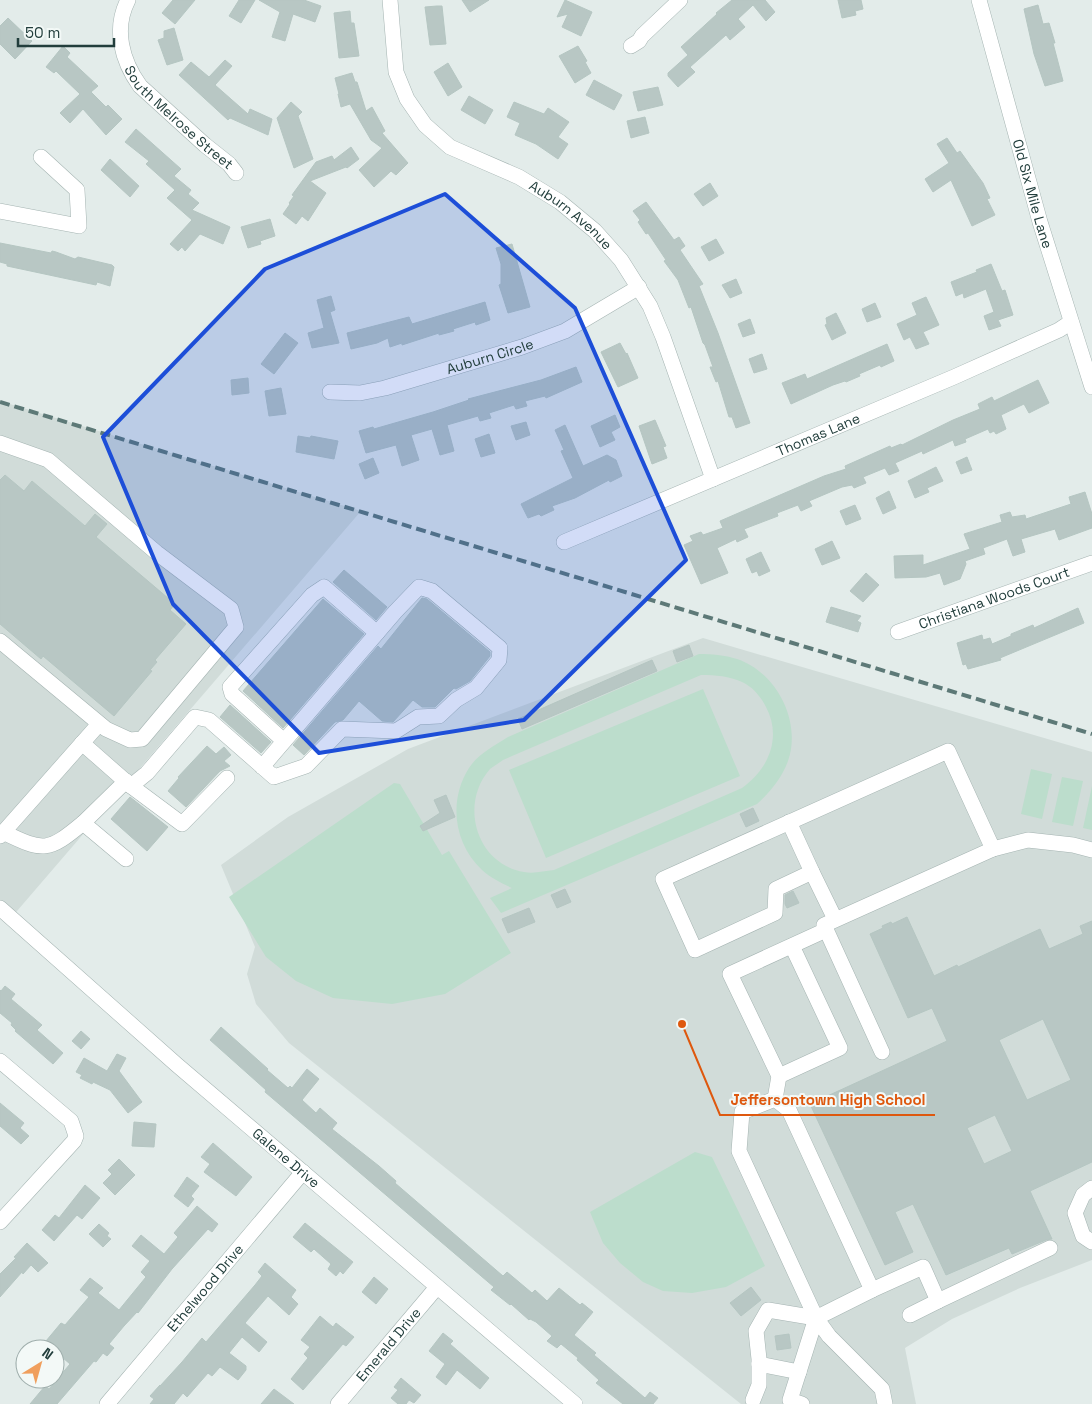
<svg xmlns="http://www.w3.org/2000/svg" width="1092" height="1404" font-family="'Space Grotesk',sans-serif">
	<style>
		.built { fill: #d1dcd9 }
		.grass { fill: #bcddcc; fill-rule: evenodd }
		.building { fill: #b8c7c4; stroke: #b5c6c2; fill-rule: evenodd }
		.lines { fill: none; stroke-linecap: round; stroke-linejoin: round }
		.minor-casing { stroke: #a5b4b2; stroke-width: 16 }
		.minor { stroke: #fff; stroke-width: 15 }
		.rail { stroke: #5d7977; stroke-width: 4; stroke-dasharray: 10 5; stroke-linecap: butt }
		.marked { fill: #1d4ed8; fill-opacity: 0.2; stroke: #1d4ed8; stroke-width: 4; stroke-linejoin: round }
		.labels { text-anchor: middle; dominant-baseline: central; stroke-width: 4; stroke-linejoin: round; paint-order: stroke }
		.street-label { font-size: 14px; fill: #223e3c; stroke: #f3f9f7 }
		.leader { fill: none; stroke: #de580e; stroke-width: 2 }
		.callout-dot { fill: #de580e; stroke: #f3f9f7; stroke-width: 2 }
		.callout-label { font-size: 15px; text-anchor: middle; font-weight: bold; fill: #de580e; stroke: #f3f9f7; stroke-width: 4; stroke-linejoin: round; paint-order: stroke }
	</style>
	<rect width="100%" height="100%" fill="#e3ecea"/>
	<!-- built -->
	<path class="built" d="M0,401L361,511L11,918L0,908Z
		M703,638L1092,752V1260L1020,1288L952,1319L905,1348L916,1404H741L289,1043L256,1004L247,974L255,947L221,865L288,817L408,749Z"/>
	<!-- grass -->
	<path class="grass" d="M699,654C711,654 725,655 737,659C776,672 802,721 788,761C782,778 770,792 757,804L501,913L490,898L512,888C501,883 491,878 482,870C454,844 448,801 469,768C478,754 494,746 508,737ZM701,675C716,675 729,676 742,682C753,687 761,697 766,707C782,737 769,769 742,788L554,870C544,871 534,874 524,872C476,864 459,804 490,769C494,766 499,763 503,760Z
		M703,689L740,776L546,858L509,770Z
		M1031,769L1052,774L1042,819L1021,814Z
		M1062,777L1083,781L1073,826L1052,822Z
		M394,783L400,784L442,855L449,851L511,953L445,994L392,1004L333,998L296,981L266,957L229,897Z
		M1092,786V830L1083,828Z
		M695,1152L712,1157L765,1266L726,1287L692,1293L663,1291L643,1282L620,1263L603,1243L590,1212Z"/>
	<!-- building -->
	<path class="building" d="M173,0H195L175,24L162,13Z
		M239,0H255L241,23L229,16Z
		M259,0H304L321,6L315,22L293,14L285,41L272,37L280,12Z
		M462,0H489L470,12Z
		M565,0L592,12L581,36L562,27L568,14L557,17Z
		M732,0H765L775,12L766,21L753,5L738,19L745,27L730,40L726,35L690,67L695,72L678,87L668,76V73L688,55L681,47L717,14L716,13Z
		M838,0H861L863,9L855,11L856,15L842,18Z
		M1038,5L1043,24L1049,23L1055,43H1053L1063,81L1045,86L1034,54L1024,9Z
		M437,6H442L446,44L430,45L425,7Z
		M350,11L351,23H354L359,56L339,58L334,13Z
		M8,18L32,41L15,59L0,44V26Z
		M174,28L183,60L167,65L158,40L164,38V31Z
		M63,46L70,53L67,57L98,86L91,92L106,107L108,105L122,119L106,135L83,109L70,123L60,113L80,94L56,71L54,73L46,67Z
		M578,46L587,61L585,62L591,73L575,83L559,56Z
		M225,60L232,66L215,85L248,114L250,109L272,119L268,135L230,118L228,120L179,75L191,62L209,77Z
		M448,63L462,87L448,96L434,72Z
		M352,73L355,82H357L366,111L372,107L385,131L382,133L408,163L396,175L391,171L374,187L359,170L382,148L371,140L350,104L341,107L338,94H339L335,78Z
		M594,80L622,95L614,110L586,95Z
		M658,87L663,105L638,111L633,92Z
		M469,96L493,110L485,124L461,110Z
		M291,102L302,112L298,116L313,159L294,168L277,118Z
		M514,102L544,114L548,108L569,122L558,137L568,144L558,159L536,144L515,135L520,123L507,117Z
		M645,117L649,133L631,138L627,121Z
		M136,129L181,169L174,176L191,190L188,194L199,203L192,210L230,227L223,244L200,234L185,251L182,247L178,251L170,244L192,220L167,198L175,190L146,164L149,161L125,142Z
		M947,138L957,153L960,151L983,183L990,198L987,199L995,215L972,226L951,180L933,192L925,179L949,163L937,144Z
		M351,147L359,159L347,168L346,167L310,181L326,193L308,221L302,216L296,224L283,214L290,204L289,203L294,196L292,195L316,162L332,156L334,160Z
		M110,159L139,186L130,197L101,170Z
		M710,183L718,196L703,206L694,194Z
		M646,202L674,240L679,237L685,246L680,250L703,284L699,286L718,333L750,423L736,428L732,417H729L718,381L716,382L710,367H713L705,345L703,343L691,307L689,308L678,280L664,261L666,260L648,233L646,234L638,222L640,220L633,211Z
		M270,219L275,236L260,241L261,244L248,248L241,227Z
		M716,239L724,253L709,261L701,247Z
		M0,243L51,253L52,251L56,252L75,259L78,257L112,265L114,267L110,286L97,282L96,285L7,266V264L0,262Z
		M512,244L530,307L508,313L499,285L501,284V264L496,248Z
		M991,264L1002,291L1005,290L1013,315L998,320L1001,326L989,330L984,316L994,312L986,289L964,298L963,293L956,296L951,282L977,272L976,270Z
		M736,279L742,293L730,298L722,285Z
		M331,296L335,310L330,312L339,343L312,348L308,333L324,328L317,300Z
		M926,297L939,325L923,332L929,344L916,349L910,337L904,340L897,324L917,315L912,303Z
		M485,302L490,320L476,325L475,322L453,329L454,331L439,335V333L402,345V343L390,347L388,338L377,343L351,349L347,333L409,317L412,324Z
		M875,303L881,317L867,322L862,309Z
		M836,313L846,333L832,340L825,325L827,324L826,318Z
		M750,319L755,333L743,337L738,324Z
		M285,333L298,343L274,374L261,364Z
		M620,343L626,354L627,353L638,378L618,387L601,352Z
		M887,344L894,361L881,367L880,365L859,374L860,376L846,382L845,381L833,385L791,404L782,383L805,374L807,379Z
		M762,354L767,369L754,373L749,359Z
		M576,367L582,382L546,398L545,396L525,401L527,406L516,409L514,405L489,413L491,418L480,421L478,416L447,425L454,451L440,455L432,429L411,435L419,460L402,466L396,445L366,453L359,431L373,427L374,429L433,412L469,400L468,399L541,380Z
		M248,378L249,393L232,395L231,380Z
		M1038,380L1049,403L1029,413L1024,404L1001,415L1006,429L996,434L994,431L990,433L988,429L965,439L966,442L955,446L953,440L923,454L922,451L895,463L899,471L889,475L885,468L863,477L866,483L854,488L852,485L842,487L809,501L812,506L801,511L798,505L777,513L778,516L744,529L748,537L737,542L736,539L717,548L728,573L701,584L684,545L693,541L690,536L701,532L703,535L723,528L720,521L824,476L846,469L845,466L890,446L891,448L901,444L902,445L953,420L980,409L978,404L992,397L994,401Z
		M281,388L286,414L269,416L265,391Z
		M615,415L620,427L611,432L615,440L600,447L591,426Z
		M655,420L666,446L663,447L667,458L652,464L639,426Z
		M526,422L530,435L516,440L511,426Z
		M565,425L583,466L607,455L616,460L622,476L610,482L609,480L575,498L552,506L554,510L541,516L539,514L528,518L521,504L573,478L561,451L564,450L555,430Z
		M489,434L495,453L481,457L475,439Z
		M298,436L310,438L311,436L338,441L334,459L296,452Z
		M967,457L972,470L961,474L956,462Z
		M373,458L379,473L365,479L359,464Z
		M936,467L943,481L927,488L929,492L915,498L908,481Z
		M5,475L24,491L32,481L85,526L95,514L107,524L96,537L175,604L170,610L186,624L155,660L157,662L150,670L152,671L114,716L43,656L41,659L0,624V480Z
		M889,491L896,508L883,514L876,498Z
		M1085,492L1092,514V528L1059,540L1055,529L1021,539L1025,552L1013,556L1007,539L983,548L985,554L965,561L966,564L960,579L944,585L940,573L926,577L895,578L894,556L923,555V565L970,549L964,534L1002,522L1000,515L1010,512L1012,517L1025,515L1026,519L1071,504L1069,497Z
		M855,505L861,519L846,525L840,511Z
		M832,541L840,558L822,565L815,549Z
		M761,552L770,571L759,576L757,571L752,573L746,559Z
		M344,570L387,607L376,620L333,582Z
		M866,573L879,585L863,602L850,591Z
		M422,598L427,599L490,652V656L470,681L456,689L454,688L435,707H422L413,700L393,722L382,721L359,701L343,720L335,722L304,755L293,745L378,646L381,649Z
		M323,599L364,634L283,728L243,691Z
		M831,607L861,616L857,621L861,623L858,632L826,622Z
		M1078,608L1084,623L1000,658L1001,660L968,669L966,664L963,665L957,643L982,635L983,640L990,638L992,644L1011,636V634L1033,625L1034,628Z
		M689,645L693,656L677,662L673,651Z
		M652,660L657,671L522,729L518,719Z
		M230,705L271,742L261,753L220,717Z
		M207,746L216,754L224,747L231,755L224,761L230,766L220,771L186,807L168,791L179,778L178,777Z
		M446,795L455,817L423,831L420,826L440,813L434,800Z
		M130,797L168,827L147,851L111,819Z
		M753,808L759,821L746,827L740,814Z
		M565,889L571,902L557,908L551,895Z
		M793,891L799,903L787,908L785,904V895Z
		M529,908L535,922L508,933L502,919Z
		M907,917L934,976L957,965L958,967L1040,929L1049,949L1083,934L1080,926L1092,921V1162L1030,1191L1052,1239L1046,1240L1012,1254L1009,1248L946,1275L913,1204L895,1212L913,1252L885,1265L810,1104L947,1041L932,1008L908,1018L870,934L883,928L882,926L891,922L892,924ZM1043,1019L1071,1080L1027,1100L999,1040ZM995,1115L1012,1151L984,1164L967,1128Z
		M5,986L15,994L11,999L42,1025L37,1030L63,1053L53,1064L15,1031L16,1030L11,1025L12,1023L0,1013V990L1,991Z
		M221,1027L268,1069L267,1070L288,1088L290,1086L292,1088L307,1069L319,1079L302,1100L316,1113L320,1108L337,1123L332,1129L379,1166L396,1181L395,1183L503,1276L507,1272L532,1293L535,1290L547,1301L559,1288L580,1305L582,1303L593,1312L574,1335L596,1353L594,1355L645,1398L650,1392L658,1398L653,1404H623L596,1383L599,1380L577,1360L578,1358L561,1344L557,1348L547,1341L552,1336L536,1322L530,1319L529,1320L511,1304L510,1305L491,1290L494,1287L265,1092L266,1090L210,1040Z
		M81,1031L90,1039L81,1049L72,1041Z
		M117,1054L126,1058L119,1071L142,1102L128,1113L110,1090L93,1082L92,1084L80,1078L82,1075L76,1072L84,1058L107,1071Z
		M0,1103L24,1123L20,1128L29,1136L21,1144L0,1126Z
		M134,1122L156,1124L154,1147L132,1146Z
		M213,1143L252,1177L236,1196L204,1172L210,1164L201,1157Z
		M119,1159L135,1175L115,1195L103,1183L112,1174L108,1170Z
		M187,1177L199,1186L191,1196L194,1199L188,1207L174,1196Z
		M85,1185L100,1198L82,1219L77,1215L54,1241L42,1230L55,1215L59,1218Z
		M197,1206L218,1224L212,1232L208,1229L172,1269L138,1313L137,1312L124,1326L109,1344L114,1348L107,1356L103,1353L96,1362L94,1361L57,1404H30L45,1386L49,1389L70,1364L55,1351V1349H52L48,1346L50,1344L46,1341L61,1323L65,1325L89,1297L80,1290L90,1278L103,1288L98,1293L119,1310L146,1277L141,1272L150,1261L132,1246L141,1235L164,1254L178,1237L174,1233Z
		M305,1223L353,1262L343,1274L340,1271L336,1276L328,1269L331,1264L314,1249L311,1252L293,1237Z
		M99,1224L109,1233L107,1236L111,1239L103,1247L89,1234Z
		M27,1243L48,1263L38,1272L31,1265L23,1274L22,1272L0,1297V1274L16,1258L14,1257Z
		M265,1263L296,1290L291,1297L298,1304L289,1315L268,1296L245,1323L267,1342L259,1352L242,1337L229,1353L246,1366V1370L238,1380L220,1367L212,1376L208,1373L187,1397L183,1393L174,1404H150L154,1399L150,1396L160,1385V1386L182,1362L202,1338L206,1342L255,1285L262,1276L258,1272Z
		M374,1277L388,1289L376,1304L362,1292Z
		M751,1287L761,1300L741,1316L730,1303Z
		M320,1316L333,1327L336,1323L354,1337L346,1346L343,1344L303,1390L291,1379L308,1358L304,1354L310,1347L301,1340Z
		M443,1333L453,1341L450,1344L489,1378L480,1389L457,1370L446,1385L436,1377L445,1364L429,1351Z
		M789,1334L791,1348L777,1350L775,1336Z
		M401,1378L421,1395L414,1403L409,1400L406,1404H398L391,1398L398,1390L394,1387Z
		M274,1389L294,1404H261Z"/>
	<g class="lines">
		<!-- minor casing -->
		<g class="minor-casing">
			<g id="minor">
				<path id="s1" d="M128,0C113,29 122,61 140,86L205,145L229,164L236,173"/>
				<path id="s2" d="M390,0L396,72L407,99L425,125L450,147L519,177L560,202L595,231L621,260L650,306L663,337L713,479"/>
				<path id="s3" d="M979,0L1040,222L1092,387"/>
				<path d="M631,46L639,41L642,36L680,0"/>
				<path d="M0,211L79,226L77,190L41,157"/>
				<path id="s4" d="M330,392L360,393L385,388L522,347L565,331L639,287"/>
				<path d="M0,443L48,460L157,553L231,609L236,627L142,739L130,740L106,729L0,641"/>
				<path id="s5" d="M564,542L954,377L1059,330L1071,322"/>
				<path id="s6" d="M898,632L1092,563"/>
				<path d="M284,741L232,694L230,687L312,595L324,587L377,633"/>
				<path d="M82,743L131,786L147,773L195,717L209,720L274,777L306,766L342,729L396,731L418,717L439,716L456,700L476,688L499,660L500,648L432,591L419,587L395,612L262,767"/>
				<path d="M126,781L83,823L126,859"/>
				<path d="M131,786L182,824L227,778"/>
				<path d="M789,822L812,872"/>
				<path d="M3,832C44,852 48,852 83,823"/>
				<path d="M0,836L99,724"/>
				<path id="s7" d="M0,908L177,1065L575,1404"/>
				<path d="M835,919L812,872L776,889L775,913L695,950L663,879L948,751L993,849"/>
				<path d="M882,1052L824,925L993,849L1028,840L1073,845L1092,850"/>
				<path d="M0,1061L71,1121L76,1136L74,1141L0,1222"/>
				<path d="M779,1076L840,1048L792,946"/>
				<path d="M775,1099L789,1110L872,1290L816,1318L739,1151L742,1112Z"/>
				<path d="M775,1099L779,1076L730,974L826,930"/>
				<path d="M1092,1188L1083,1195L1075,1213L1083,1236L1092,1242"/>
				<path d="M872,1290L923,1267L938,1301L910,1315"/>
				<path d="M938,1301L1050,1248"/>
				<path d="M759,1364L799,1372"/>
				<path d="M753,1400L759,1385V1359L756,1331L768,1310L816,1318"/>
				<path id="s8" d="M107,1404L303,1172"/>
				<path id="s9" d="M338,1404L437,1287"/>
				<path d="M802,1404L790,1400L816,1318L829,1336L882,1389L885,1404"/>
			</g>
		</g>
		<!-- minor -->
		<use href="#minor" class="minor"/>
		<!-- rail -->
		<path class="rail" d="M0,402L1092,734"/>
	</g>
	<!-- marked area -->
	<path class="marked" d="M445,194L575,308L686,560L524,720L319,753L173,604L103,437L265,269Z"/>
	<g class="labels">
		<!-- street labels -->
		<g class="street-label">
			<text stroke="none"><textPath href="#s1" startOffset="141">South Melrose Street</textPath></text>
			<text stroke="none"><textPath href="#s3" startOffset="201">Old Six Mile Lane</textPath></text>
			<text stroke="none"><textPath href="#s2" startOffset="306">Auburn Avenue</textPath></text>
			<text stroke="none"><textPath href="#s4" startOffset="165">Auburn Circle</textPath></text>
			<text stroke="none"><textPath href="#s5" startOffset="276">Thomas Lane</textPath></text>
			<text stroke="none"><textPath href="#s6" startOffset="102">Christiana Woods Court</textPath></text>
			<text stroke="none"><textPath href="#s7" startOffset="380">Galene Drive</textPath></text>
			<text stroke="none"><textPath href="#s8" startOffset="152">Ethelwood Drive</textPath></text>
			<text stroke="none"><textPath href="#s9" startOffset="78">Emerald Drive</textPath></text>
		</g>
	</g>
	<!-- callouts -->
	<path class="leader" d="M682 1024L720 1115H935"/>
	<circle class="callout-dot" cx="682" cy="1024" r="5"/>
	<g class="callout-label">
		<text x="828" y="1105">Jeffersontown High School</text>
	</g>
	<!-- north arrow -->
	<g transform="translate(40 1364) rotate(37)"><circle r="24" fill="#f3f9f7" stroke="#9faeac"/>
	<path d="M0-4L9 19L0 12L-9 19Z" fill="#f09f5d"/>
	<text y="-8" font-size="14" font-weight="bold" text-anchor="middle" fill="#223e3c">N</text>
	</g>
	<!-- scale -->
	<path d="M18 38v8h96v-8" fill="none" stroke="#223e3c" stroke-width="2.5"/>
	<text x="25" y="38" font-size="15" fill="#223e3c" stroke="#f3f9f7" stroke-width="4" paint-order="stroke">50 m</text>
</svg>
